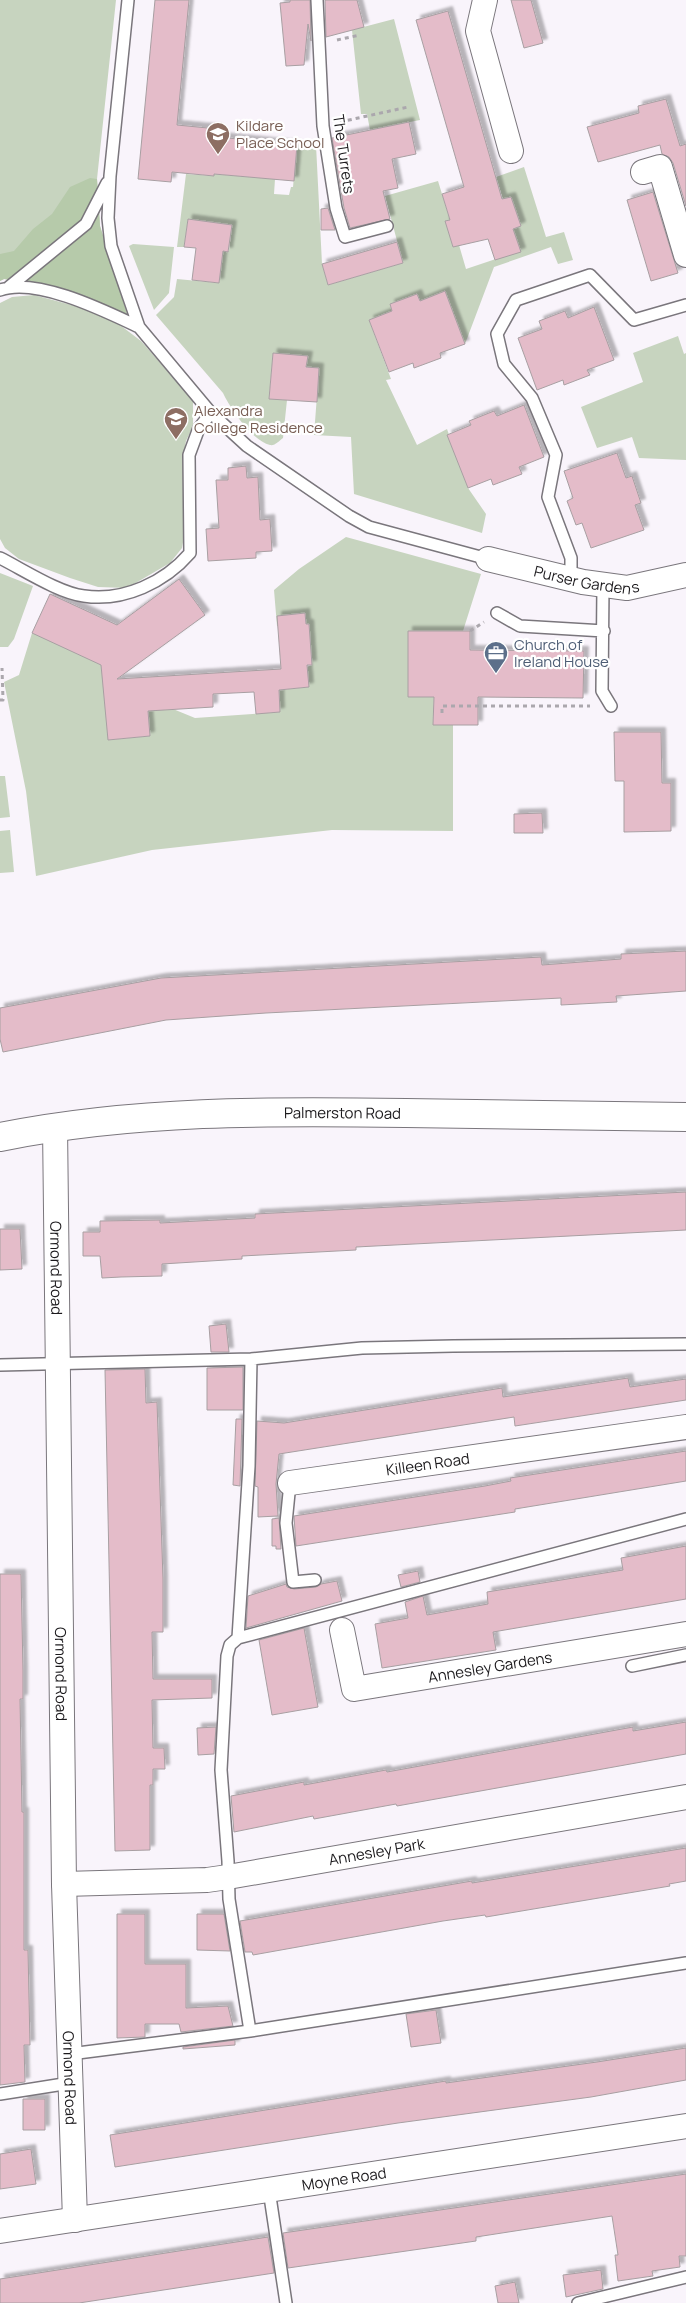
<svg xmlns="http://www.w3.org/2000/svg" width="686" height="2303" font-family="Manrope,sans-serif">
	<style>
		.green { fill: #c7d4bf }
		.forest { fill: #b6caaa }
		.building { fill: #e4bcc9; stroke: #a89fa2; filter: url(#shadow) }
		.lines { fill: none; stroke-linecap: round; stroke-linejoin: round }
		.lane-casing { stroke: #7a767c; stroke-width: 14 }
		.street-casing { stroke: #7a767c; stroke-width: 26 }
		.secondary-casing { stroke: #7a767c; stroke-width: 30 }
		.path { stroke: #aba7ad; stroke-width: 3; stroke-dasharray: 4 4; stroke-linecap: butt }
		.lane { stroke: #fff; stroke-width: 11 }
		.street { stroke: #fff; stroke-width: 24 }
		.secondary { stroke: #fff; stroke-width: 28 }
		.labels { text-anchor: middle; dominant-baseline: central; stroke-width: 4.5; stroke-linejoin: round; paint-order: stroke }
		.education-label { font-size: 15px; fill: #785e54; stroke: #fff; text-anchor: start }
		.street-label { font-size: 15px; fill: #1b191c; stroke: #fff }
		.service-label { font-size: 15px; fill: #4e5e75; stroke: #fff; text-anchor: start }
	</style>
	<defs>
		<filter id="shadow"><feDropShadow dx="4.5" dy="-4.5" stdDeviation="1" flood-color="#0004"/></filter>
	</defs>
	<rect width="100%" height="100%" fill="#f9f4fb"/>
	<!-- green -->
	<path class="green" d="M0,0H116L97,179L100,226L128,317C82,296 54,285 4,279L0,281Z
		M394,19L420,120L370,130L367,114H361L352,30Z
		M297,145H316L322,264L328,285L403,263L385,196L438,181L450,220L446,221L453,247L459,245L466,269L520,251L513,229L521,226L511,197L503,199L496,177L524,167L546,237L564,232L573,260L558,264L551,247L494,267L465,344L445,291L420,301L417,294L390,304L392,311L369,320L391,379L386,380L417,445L447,429L468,488L486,514L482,533L354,494L351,437L314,435L319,369L306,367L307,356L273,354L269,398L287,400L283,438C279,441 275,446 270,445C252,441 230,408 223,393L156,315L174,297L177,279L219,283L223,251H229L232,225L188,219L184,247H177L186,174L214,176V174L275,179L274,194L289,195L291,187H293Z
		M133,244L174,247L169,293L154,310L129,246Z
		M34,295L83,308L116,322L141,341L193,400V426L186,441L183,458L186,525L182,548L170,563L127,588L98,587L70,578L19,559L5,548L0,539V303L12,297Z
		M678,336L684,354L686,353V460L639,458L632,437L597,448L581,407L643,382L633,353Z
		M346,537L481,574L463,631H408L434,697L433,725H453V831L332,830L152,850L36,876L26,791L4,682L19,675L32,633L93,654L108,675V740L150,736L148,710L173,709L195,718L280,712L279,690L308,687L307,667L312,665L309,624H306L305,613L283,615L284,626H277L274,590L299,569Z
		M0,573L33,586L14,639L8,647H0Z
		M0,776H5L10,817L0,818Z
		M10,830L14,872L0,873V831Z"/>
	<!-- forest -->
	<path class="forest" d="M90,178L97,179L100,226L128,317C82,296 54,285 4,279L0,281V254L14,251L33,229L52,214L70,187Z"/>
	<!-- building -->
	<path class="building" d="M155,0H189L177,125L218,129V137L297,145L294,181L214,174V176L172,172L171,182L138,179Z
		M290,0H310L311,41L308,24L304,65L286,66L280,3L290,2Z
		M325,0H357L364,27L326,37Z
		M511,0H531L543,43L524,48Z
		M448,11L502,199L511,197L521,226L513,229L521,252L495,260L488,239L453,247L445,221L450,220L442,194L464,187L416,20Z
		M666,99L680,146L686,144V206L673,163L669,157L662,154L660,145L598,162L587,127L639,113L638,106Z
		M409,122L416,154L392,159L398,188L383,191L390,219L350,228L344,208L332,138Z
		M653,192L678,273L651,281L627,200Z
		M328,208L335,230H321V209Z
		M188,219L232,225L228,252L223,251L219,283L192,280L196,248L184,247Z
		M397,242L403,263L328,285L322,264Z
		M445,291L465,344L440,353L441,358L414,368L413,363L389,372L369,320L392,311L390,304L417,294L420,301Z
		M594,307L614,360L587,370L590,375L564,385L563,380L537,390L518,338L542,329L539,321L565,311L568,318Z
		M273,353L308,356L306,367L319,368L317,402L269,399Z
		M524,405L544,457L519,467L522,474L493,485L491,479L468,488L447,435L471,425L469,421L494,411L497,416Z
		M617,453L626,478L632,476L641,503L635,505L644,530L591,548L582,523L576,525L567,501L573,498L564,471Z
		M246,466L247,478L258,477L260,520L270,519L272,551L256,552V558L208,561L206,529L219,528L216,480H228V468Z
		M179,579L205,615L117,679L281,669L277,616L305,613L306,624H309L312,665H307L309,687L279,690L280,712L256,714L254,692L213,694V707L148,711L150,736L108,740L101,665L32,633L50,594L117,625Z
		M408,631H470V650L584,651L583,698L478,697V725H433L434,697H408Z
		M614,732H661L662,783H671V831L624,832V781H615Z
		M542,813L543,833H514V814Z
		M686,951V991L616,996L617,1002L561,1005V998L266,1013L166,1020L3,1052L0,1039V1008L161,978L541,957L542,965L621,959V954Z
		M686,1192V1230L356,1247V1250L242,1256V1259L162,1264V1276L121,1277L102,1278L100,1256H83V1232H100V1221L160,1220V1223L255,1218V1214Z
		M0,1229H20L22,1269L0,1270Z
		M226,1324L229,1352H211L209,1326Z
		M243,1367V1410H207V1368Z
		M145,1369L146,1403L157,1402L163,1579V1632H152L153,1679H212V1698L152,1700L153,1748H164L165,1769H153V1785H150V1850L115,1851L105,1370Z
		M628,1378L630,1387L686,1379V1400L515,1426L514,1417L279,1454L276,1484L278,1516L258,1517V1487L255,1486L257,1421L284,1423L502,1388L503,1397Z
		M236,1419H242L240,1486L233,1485Z
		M686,1451V1481L515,1509V1512L296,1546L294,1516L485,1486L511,1481L510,1478Z
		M279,1518L281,1549H276V1546H272V1519Z
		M686,1546V1599L493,1632L496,1650L382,1668L375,1624L408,1618L405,1602L423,1596L427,1615L488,1604L487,1592L623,1570L621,1558Z
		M418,1571L420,1582L401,1587L398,1575Z
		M0,1574H21L23,1670V1699H20L22,1812H24V1950H28L30,2045H24L25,2082L0,2085Z
		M337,1581L342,1601L246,1628L248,1596L286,1584L287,1587L294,1589L316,1587L321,1584Z
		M304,1628L318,1707L272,1715L259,1640Z
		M686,1722V1754L397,1806L396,1804L314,1819L313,1816L234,1832L231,1796L304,1782V1785L386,1770L387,1772L633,1727V1731Z
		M216,1727L214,1754L198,1755L197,1728Z
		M686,1848V1881L669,1884L670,1886L486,1917L485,1915L443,1921L253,1955L252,1952H245L240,1921L472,1881V1883Z
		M117,1914H145V1964H186V2008L228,2006L233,2026L181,2032L179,2024H145V2037L117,2038Z
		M197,1914H224L230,1951L197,1950Z
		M436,2010L441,2043L411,2047L406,2014Z
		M235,2040V2045L183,2049V2047Z
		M686,2048V2080L591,2097L398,2123L115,2167L110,2135L446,2081V2083L597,2062Z
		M23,2099H45V2130H23Z
		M31,2149L36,2184L0,2189V2154Z
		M686,2174V2256H679L680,2267L652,2271L653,2276L618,2281L615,2255H618L612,2216L476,2237V2241L288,2268L283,2233Z
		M268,2237L274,2273L79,2303H0V2279Z
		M601,2270L603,2289L566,2297L563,2275Z
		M515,2282L519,2303H498L495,2286Z"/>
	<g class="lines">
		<!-- lane casing -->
		<g class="lane-casing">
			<path id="lane" d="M128,0L110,176L108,218L111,246L139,327L211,413L247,446L349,516L369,527L488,559
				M317,0L323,126L336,208L345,237L387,226
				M9,287L86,224L107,183
				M0,290C37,277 105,311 139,327
				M0,558C24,570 59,593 84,596C124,602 165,582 190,553L189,455L199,428L211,413
				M571,580V558L548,497L556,455L532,398L504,364L497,334L516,300L590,275L634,320L686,305
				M603,586L602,691L611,706
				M497,613L520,626L604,631
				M0,1365L251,1359L362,1348L453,1346L686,1344
				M290,1483L286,1523L293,1582L315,1580
				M238,1638L249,1466L251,1359
				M632,1666L686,1655
				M250,2031L686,1963
				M70,2054L250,2031L229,1899L228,1861L221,1770L227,1656L230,1645L238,1638L686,1519
				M0,2094L70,2083
				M269,2190L286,2303
				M578,2303L686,2277"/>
		</g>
		<!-- street casing -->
		<g class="street-casing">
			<g id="street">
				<path d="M485,0L478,31L511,151"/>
				<path d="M643,172L660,167L686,255"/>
				<path id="s1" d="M488,559L583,582L627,588L686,575"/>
				<path id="s2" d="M55,1126L64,1884L75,2220"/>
				<path id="s3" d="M290,1483L686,1427"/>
				<path id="s4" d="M342,1630L354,1689L686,1634"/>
				<path id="s5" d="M64,1884L207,1880L228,1877L686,1797"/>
				<path id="s6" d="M0,2231L686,2126"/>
			</g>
		</g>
		<!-- secondary casing -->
		<g class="secondary-casing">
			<g id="secondary">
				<path id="s7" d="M0,1137C134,1110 270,1111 406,1113C500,1114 593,1116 686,1117"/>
			</g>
		</g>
		<!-- path -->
		<path class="path" d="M337,40L360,35
			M340,122L408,107
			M470,631L484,622
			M0,700H3L2,668
			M442,713V706H590"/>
		<!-- lane -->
		<use href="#lane" class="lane"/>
		<!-- street -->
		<use href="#street" class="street"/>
		<!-- secondary -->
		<use href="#secondary" class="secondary"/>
	</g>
	<!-- icons -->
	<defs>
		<g id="school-pin" transform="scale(1.25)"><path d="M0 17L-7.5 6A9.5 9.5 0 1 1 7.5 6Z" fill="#8d6e63" stroke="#fff"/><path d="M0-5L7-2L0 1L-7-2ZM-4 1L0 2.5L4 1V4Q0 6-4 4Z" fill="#fff"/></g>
		<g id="office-pin" transform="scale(1.25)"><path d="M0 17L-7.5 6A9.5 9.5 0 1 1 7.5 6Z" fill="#5c6f8a" stroke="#fff"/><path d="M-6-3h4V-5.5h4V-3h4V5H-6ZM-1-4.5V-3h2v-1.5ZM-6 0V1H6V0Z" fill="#fff"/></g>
	</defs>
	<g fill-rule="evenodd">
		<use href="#school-pin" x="218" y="134"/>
		<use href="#school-pin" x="176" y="419"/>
		<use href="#office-pin" x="496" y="653"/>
	</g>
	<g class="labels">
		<!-- education labels -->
		<g class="education-label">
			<text x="236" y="125">Kildare<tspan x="236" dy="17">Place School</tspan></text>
			<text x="194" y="410">Alexandra<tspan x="194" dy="17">College Residence</tspan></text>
		</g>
		<!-- street labels -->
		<g class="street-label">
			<text transform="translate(344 154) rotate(82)">The Turrets</text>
			<text stroke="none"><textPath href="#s1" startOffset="101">Purser Gardens</textPath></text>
			<text stroke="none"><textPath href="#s7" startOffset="344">Palmerston Road</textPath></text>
			<text stroke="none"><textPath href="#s2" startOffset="142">Ormond Road</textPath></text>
			<text stroke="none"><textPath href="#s3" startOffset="139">Killeen Road</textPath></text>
			<text stroke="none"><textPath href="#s4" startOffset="198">Annesley Gardens</textPath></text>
			<text stroke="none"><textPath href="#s2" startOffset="548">Ormond Road</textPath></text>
			<text stroke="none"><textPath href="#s5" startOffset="315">Annesley Park</textPath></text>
			<text stroke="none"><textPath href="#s2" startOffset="952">Ormond Road</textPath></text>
			<text stroke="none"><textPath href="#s6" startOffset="348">Moyne Road</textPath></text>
		</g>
		<!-- service labels -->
		<g class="service-label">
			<text x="514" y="644">Church of<tspan x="514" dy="17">Ireland House</tspan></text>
		</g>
	</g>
</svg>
